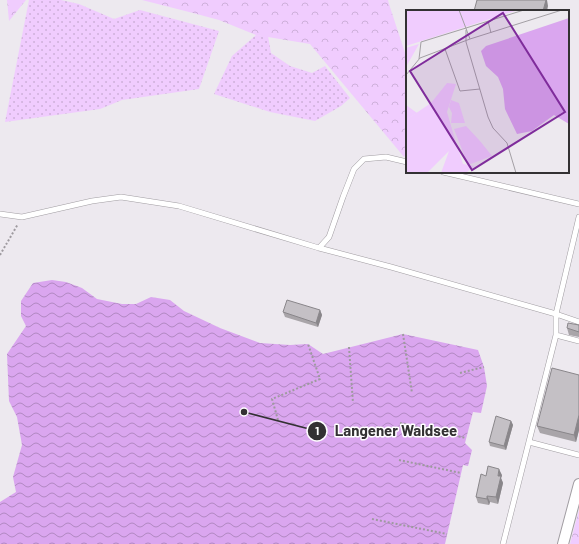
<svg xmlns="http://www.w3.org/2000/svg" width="579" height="544" font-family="Barlow,sans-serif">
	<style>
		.green { fill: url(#green-dots) }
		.forest { fill: url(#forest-crowns) }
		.water { fill: url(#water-waves) }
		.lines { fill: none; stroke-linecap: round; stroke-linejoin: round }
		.service-casing { stroke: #a19da2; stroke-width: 6 }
		.minor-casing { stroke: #a19da2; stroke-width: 12 }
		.path { stroke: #9e9a9f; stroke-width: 2; stroke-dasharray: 2 2; stroke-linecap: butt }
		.service { stroke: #fff; stroke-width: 5 }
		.minor { stroke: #fff; stroke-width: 10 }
		.wall { fill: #a9a5a9 }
		.shaded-wall { fill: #89868a }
		.building { fill: #c4c0c5; stroke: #89868a }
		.inset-road { fill: none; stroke: #a39fa4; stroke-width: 1 }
		.view { fill: #7f2c9b; fill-opacity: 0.15; stroke: #7f2c9b; stroke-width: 2 }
		.inset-edge { fill: none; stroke: #333133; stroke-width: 2 }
		.leader { fill: none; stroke: #333133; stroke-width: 1.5 }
		.callout-dot { fill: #333133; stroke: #fff; stroke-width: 1.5 }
		.mark-label { font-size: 12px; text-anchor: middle; font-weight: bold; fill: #fff }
		.callout-label { font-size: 15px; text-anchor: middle; font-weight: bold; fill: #333133; stroke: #fff; stroke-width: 3; stroke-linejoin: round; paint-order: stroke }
	</style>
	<defs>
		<pattern id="green-dots" width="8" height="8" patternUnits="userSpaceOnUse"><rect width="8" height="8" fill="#f0ccfe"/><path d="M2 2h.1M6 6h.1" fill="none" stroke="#ceb0da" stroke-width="1.8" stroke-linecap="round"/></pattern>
		<pattern id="forest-crowns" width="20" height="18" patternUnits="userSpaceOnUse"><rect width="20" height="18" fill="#f0ccfe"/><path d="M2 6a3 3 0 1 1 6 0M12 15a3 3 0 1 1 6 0" fill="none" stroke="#ceb0da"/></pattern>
		<pattern id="water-waves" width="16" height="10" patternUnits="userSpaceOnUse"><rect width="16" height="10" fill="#daa6ef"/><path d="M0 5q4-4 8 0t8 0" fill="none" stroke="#b188c2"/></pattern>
	</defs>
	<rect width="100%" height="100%" fill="#ede9ef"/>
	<!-- green -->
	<path class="green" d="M29,0H61L79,4L114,19L140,10L219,31L199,89L122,100L100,109L5,122Z
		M256,35L268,36L271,53L290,66L312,73L325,66L350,98L341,106L315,121L270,112L214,94L232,56Z"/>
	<!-- forest -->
	<path class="forest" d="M7,0H26L9,21Z
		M142,0H388L389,4L407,59V153L404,157L310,44L256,35L219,20L193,13Z
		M579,510V544H570Z"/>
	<!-- water -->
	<path class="water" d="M52,280L66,282L82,288L97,299L122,304H136L151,297L170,300L184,311L220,328L260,343L290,345L308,344L323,354L403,334L478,350L484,367L487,386L481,413L473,412L465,443L472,450L468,466L463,465L445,544H0V502L16,492L13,477L22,445L17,417L9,401L7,354L26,326L21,316V301L33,283Z"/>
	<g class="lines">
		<!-- service casing -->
		<g class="service-casing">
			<path id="service" d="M443,172L579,204
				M0,214L22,217L92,201L121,197L179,206L319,248L391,267L556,314L579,322
				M319,248L329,237L343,197L354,169L364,159L386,157L407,162
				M556,335V314L579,217
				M529,442L579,455
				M503,544L556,335L579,341"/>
		</g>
		<!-- minor casing -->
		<g class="minor-casing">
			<path id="minor" d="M563,544L579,484"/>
		</g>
		<!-- path -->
		<path class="path" d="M0,255L18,224
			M403,334L412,393
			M349,347L353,403
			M460,373L484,367
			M278,420L272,399L320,379L308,344
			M400,423L466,438
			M399,460L461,473
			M372,519L447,534"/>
		<!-- service -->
		<use href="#service" class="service"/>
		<!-- minor -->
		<use href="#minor" class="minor"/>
	</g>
	<!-- wall -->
	<path class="wall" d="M320,310L322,315L318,327L285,317L283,312Z
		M579,325V337L569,335L567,328Z
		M579,375V430L576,442L540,433L537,426Z
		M511,421L513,425L506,450L490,446L489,442Z
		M502,475L501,478L503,483L498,504L490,502L489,505L478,503L476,497L486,476Z"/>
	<!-- shaded-wall -->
	<path class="shaded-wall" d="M543,0H547L548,6L547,11H543Z
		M320,310L322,315L318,327L316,323Z
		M579,415V430L576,442L574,435Z
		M511,421L513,425L506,450L504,446Z
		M499,469L502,475L501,478L503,483L498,504L496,497L498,476Z
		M487,496L490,502L489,505L487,499Z"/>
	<!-- building -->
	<path class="building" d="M477,0H546L543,11H474Z
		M287,300L320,310L316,323L283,312Z
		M568,323L579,325V332L567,328Z
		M552,368L579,375V415L574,435L537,426Z
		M496,416L511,421L504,446L489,442Z
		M488,466L499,469L498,476H501L496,497L487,496V499L476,497L481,474L486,476Z"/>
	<!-- overview -->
	<g transform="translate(406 10)">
		<rect width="163" height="163" fill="#ede9ef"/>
		<path d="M45,90L53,93L59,113H45L46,103L43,97ZM0,95L11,103L0,110ZM60,116L74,131L86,146L62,155L48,119Z" fill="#f0ccfe"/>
		<path d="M0,0H112L0,36ZM13,34L0,57V38ZM41,73L50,74L41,102L48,126L57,154L68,156L60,163H35L43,141L21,163H0V110L25,93Z" fill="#f0ccfe"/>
		<path d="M163,8V114L148,105L126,121L111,124L99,99L97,79L92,67L80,56L75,41L80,36Z" fill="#daa6ef"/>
		<path class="inset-road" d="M53,0L64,29L156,0M82,11L85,23M60,20V32L82,107L87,118L101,133L110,163M39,39L54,81L74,79M13,49L15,32L118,0M0,65L14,48L64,29"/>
		<path class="view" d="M97,3L159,102L66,160L4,61Z"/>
		<rect width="163" height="163" class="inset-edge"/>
	</g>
	<!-- callouts -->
	<path class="leader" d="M244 412L317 431"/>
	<g class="callout-dot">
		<circle cx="244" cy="412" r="4"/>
		<circle cx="317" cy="431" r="10"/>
	</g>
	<g class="mark-label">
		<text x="317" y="435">1</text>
	</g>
	<g class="callout-label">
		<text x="396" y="436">Langener Waldsee</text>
	</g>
</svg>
